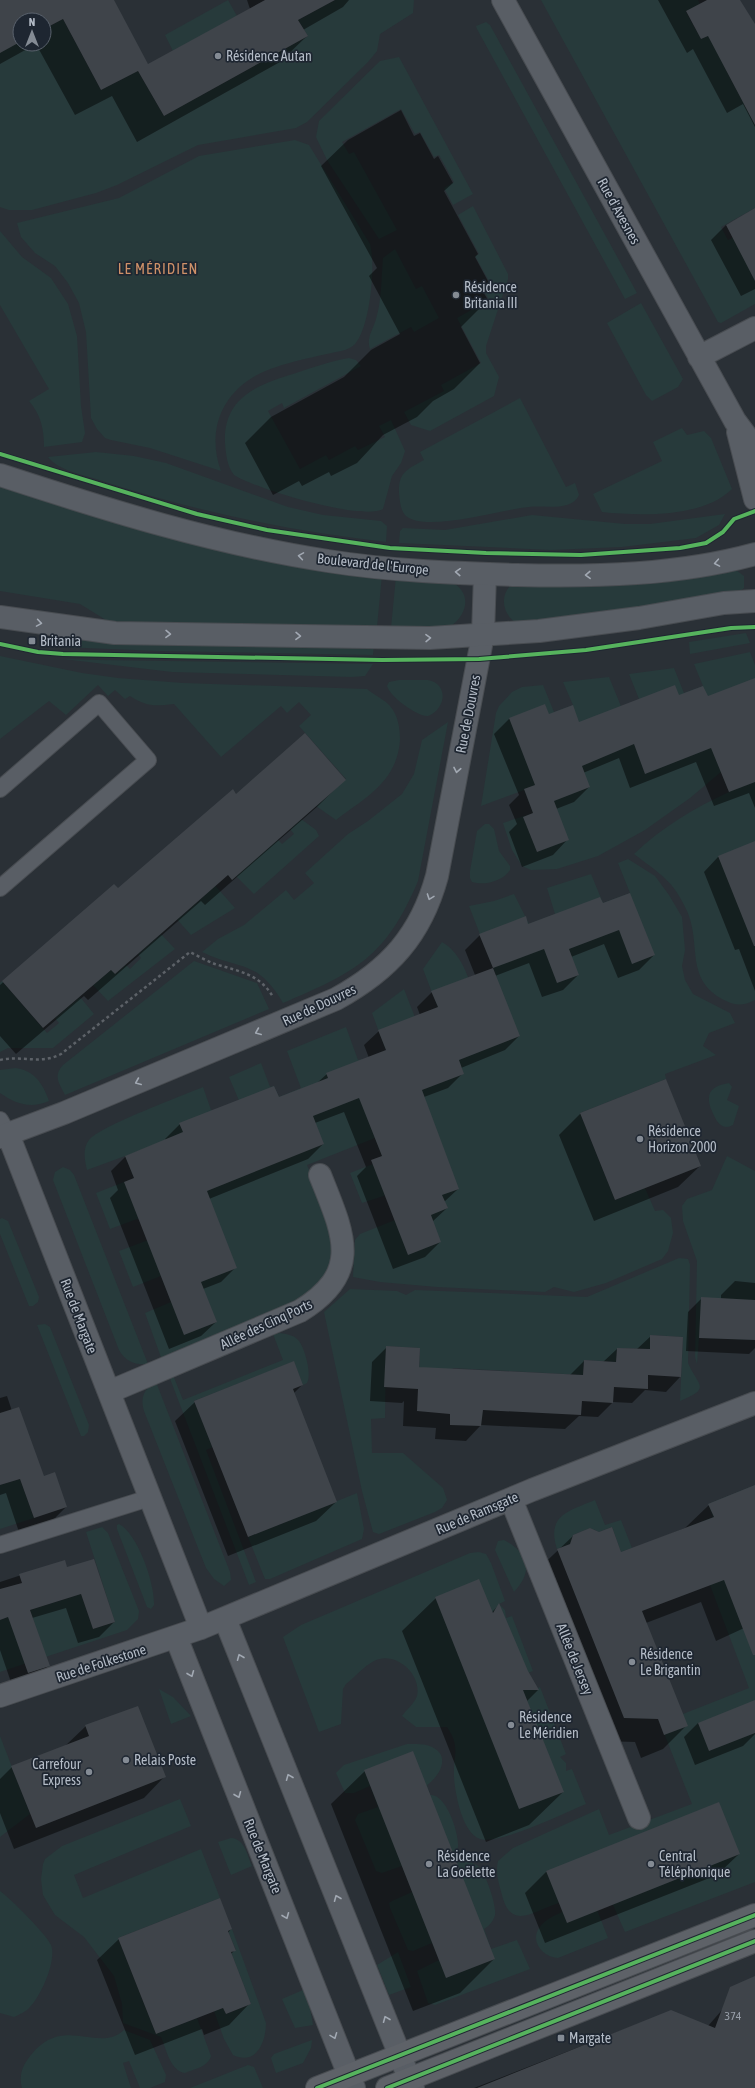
<svg xmlns="http://www.w3.org/2000/svg" width="755" height="2088" font-family="'Asap Condensed',sans-serif">
	<style>
		.green { fill: #273a3b }
		.shadow { fill: #0007; fill-rule: evenodd }
		.building { fill: #3f444a }
		.lines { fill: none; stroke-linecap: round; stroke-linejoin: round }
		.service-casing { stroke: #484c51; stroke-width: 18 }
		.minor-casing { stroke: #484c51; stroke-width: 24 }
		.tertiary-casing { stroke: #484c51; stroke-width: 24 }
		.secondary-casing { stroke: #484c51; stroke-width: 24 }
		.path { stroke: #5d6268; stroke-width: 2.5; stroke-dasharray: 3 3; stroke-linecap: butt }
		.service { stroke: #595e65; stroke-width: 16 }
		.minor { stroke: #595e65; stroke-width: 22 }
		.tertiary { stroke: #595e65; stroke-width: 22 }
		.secondary { stroke: #5e6268; stroke-width: 22 }
		.cycleway-casing { stroke: #1e2631; stroke-width: 6 }
		.cycleway { stroke: #56b35d; stroke-width: 4 }
		.oneway { stroke: #a2a9b3 }
		.poi-dot { fill: #848b94; stroke: #1e2631; stroke-width: 1.5 }
		.labels { text-anchor: middle; dominant-baseline: central; stroke-width: 3.5; stroke-linejoin: round; paint-order: stroke }
		.number-label { font-size: 12px; fill: #979ea8 }
		.poi-label { font-size: 14px; fill: #b4bcc7; stroke: #1e2631; text-anchor: start }
		.street-label { font-size: 14px; fill: #b4bcc7; stroke: #1e2631 }
		.neighbourhood-label { font-size: 15px; letter-spacing: 1px; fill: #ce9168; stroke: #1e2631 }
	</style>
	<rect width="100%" height="100%" fill="#2a3036"/>
	<!-- green -->
	<path class="green" d="M228,0L237,16L173,51L165,35Z
		M335,0H414L413,13L380,34L377,51L368,62L307,122L296,128L198,145L117,185L96,193L32,210H9L0,207V44L20,42V44H44V29L63,19L101,90L138,71L164,116L308,36L298,20Z
		M541,0H698L700,4L686,12L701,39L722,29L727,72L742,100L755,92V208L721,227L728,240L736,236L755,281V304L721,323L718,322Z
		M486,22L490,25L637,293L625,299L477,29L476,26Z
		M399,57L473,194L453,205L444,188L454,182L439,155L434,157L420,132L415,134L401,109L342,142L349,154L354,152L397,230L379,239L327,160L316,137L319,121L380,61Z
		M295,140L309,145L370,244C376,265 370,327 355,344C352,347 349,348 345,350C319,356 279,363 257,375C220,395 207,433 221,471L150,448L111,440L105,438L97,429L91,418L86,332L79,303L68,283L55,266L35,253L21,237L17,223L119,198L199,156Z
		M473,206L508,274V279L486,346V353L499,377L494,396L430,431L411,425L404,412L444,391L441,385L481,363L457,318L489,300L482,287L490,283L475,256L479,254L458,215Z
		M0,231L22,257L51,278L68,304L77,336L81,406L85,433L82,442L44,447C44,429 41,415 29,401L49,389L0,305Z
		M395,249L416,289L422,286L439,318L414,332L411,327L370,349C366,338 373,330 376,319C382,299 381,279 383,258Z
		M641,303L683,379L678,387L652,401L646,395L607,323Z
		M349,358L356,360L361,366L284,408L282,403L268,411L300,469L326,455L329,460L355,446L358,450L385,437L379,426L391,420L405,451L401,463L392,476L383,509C361,521 256,489 234,475C227,466 226,455 225,443C223,396 260,384 296,373C314,367 331,361 349,358Z
		M520,398L566,487L575,483L579,495C572,512 543,505 529,507C503,509 426,533 406,516C400,510 400,501 399,493C398,472 408,469 424,460L420,452Z
		M682,428L687,435L704,431L711,438L732,489C703,518 640,516 602,512L593,494L662,461L653,442Z
		M96,452L134,456L166,463L288,507L323,515L381,521L387,526L386,542C289,531 189,510 96,479C80,474 58,470 48,457Z
		M0,484L382,575L377,627L115,623L106,620L80,604L0,591Z
		M725,514L719,525L696,538L622,547L551,550L399,543L400,531L403,528L445,530L532,515L625,524H650Z
		M729,569L736,570L744,576V588L739,592L618,613L517,623C503,616 499,596 511,585Z
		M396,576L455,584C472,596 466,615 451,626L391,628Z
		M746,633L750,643L690,654L689,642Z
		M62,636L374,645L373,655L159,651L61,647Z
		M750,652L755,665V1000C743,1006 736,1006 724,1000C684,979 702,945 687,911C673,880 660,874 634,854C661,828 694,808 729,792L721,772L690,798L645,830L598,856L557,869L531,870L522,866L512,850L503,823L533,813L524,790L481,806L496,713L499,706L512,692L522,687L543,685L554,712L573,705L563,682L609,677L625,716L643,709L629,674L674,668L684,693L703,686L694,664Z
		M0,656L82,673L118,678L183,683L367,689C374,695 384,699 390,706C398,715 400,728 400,740C397,782 366,797 336,820L316,806L346,779L299,726L311,715L299,702L287,713L281,706L221,757L174,704C154,706 147,707 130,696L125,699L115,690L108,696L98,685L66,715L49,701L0,739Z
		M63,659L99,660L373,664L365,676L352,677L172,672Z
		M428,680C449,684 446,709 428,716C418,717 390,697 387,686L389,682L399,680Z
		M448,722L418,881C386,957 356,972 283,1003C257,959 242,971 202,952L218,939L244,925L286,890L294,900L314,883L305,873L348,834L368,821L402,794L414,774L422,740Z
		M301,819L316,830L319,836L254,894L236,876L274,836L282,844L294,834L290,829Z
		M485,824H489L494,829L499,851L510,866V870C503,881 485,886 472,882L470,878V871L477,831Z
		M628,859L655,876L669,895L682,917L685,950L682,966L685,980L693,994L730,1013L735,1023L709,1033L703,1046L716,1055L665,1074L666,1079L580,1113L615,1200L645,1188L655,1211L663,1210L671,1218L673,1233L668,1251L662,1259L606,1283L574,1292L554,1287L545,1292L437,1287L380,1282L353,1277L355,1240L360,1234L395,1220L396,1192L362,1203L350,1173L373,1164L382,1156L375,1138L307,1165L323,1203L334,1254L326,1278L305,1297L162,1360L145,1313L171,1302L161,1276L133,1287L119,1251L156,1237L148,1215L110,1229L96,1193L134,1178L125,1156L87,1170C85,1161 82,1149 89,1140C100,1126 182,1096 203,1087L211,1110H243L229,1077L261,1063L270,1087L274,1086L279,1097L301,1088L287,1051L346,1027L358,1060L362,1059L366,1069L389,1059L372,1013L404,989L418,1025L441,1016L423,969L442,942C459,952 465,969 472,987L497,978L469,906L494,901L514,894L529,924L555,914L547,888L591,874L603,903L630,893L618,863Z
		M212,882L235,908L191,935L174,916L183,915L206,894L203,890Z
		M161,934L175,949L108,1001L93,985L111,970L115,974L126,965L130,969L141,958L138,954Z
		M194,961L257,983L269,1009L65,1095C59,1083 53,1076 63,1065Z
		M2,981L47,1033L59,1023L55,1018L80,997L94,1014L53,1048H8L0,1052V983Z
		M16,1068C35,1071 43,1084 49,1101C30,1109 16,1104 0,1093V1070Z
		M729,1083L732,1087L727,1100L739,1106L733,1125C720,1132 715,1118 711,1109C705,1092 712,1086 729,1083Z
		M727,1156L755,1171V1340L699,1338L697,1364L695,1357L697,1261L683,1221L682,1206L687,1199L712,1190Z
		M63,1167L70,1170L74,1175L148,1364C135,1365 126,1362 119,1350L53,1180L55,1172Z
		M2,1218L8,1221L39,1297L38,1302L33,1306H29L0,1234V1219Z
		M679,1258L688,1259L690,1265L688,1363C698,1386 712,1388 680,1401L683,1337L650,1335V1349L617,1348L616,1362L584,1360L583,1375L453,1368L452,1372L419,1371L420,1348L386,1346L385,1418L371,1419L372,1453H403L443,1488L447,1500L442,1508L435,1512L379,1534L373,1532L362,1491L324,1312L350,1289L397,1291L406,1295L415,1290L587,1297Z
		M45,1324L50,1327L89,1425L88,1432L84,1436H81L37,1325Z
		M280,1333C287,1334 294,1335 299,1341C305,1349 312,1374 307,1383L303,1385L294,1362L194,1401L213,1447L206,1450L256,1582L249,1585L169,1376L173,1375L183,1400L283,1360L273,1334Z
		M156,1382L230,1572L231,1580L224,1586L214,1579L206,1568L144,1411C140,1397 144,1389 156,1382Z
		M20,1479L34,1518L0,1529V1485Z
		M755,1485V1882L625,1932L613,1905L594,1902L608,1938L558,1958C543,1957 530,1942 539,1928C544,1920 555,1915 562,1912L559,1903C535,1910 511,1932 502,1895C499,1884 495,1873 498,1861L513,1848L599,1809L609,1835L692,1804L660,1723L749,1688L688,1527L713,1517L708,1504Z
		M357,1493L364,1529L362,1539L270,1579H265L248,1537Z
		M595,1500L605,1525L621,1520L632,1548L621,1552L612,1527L599,1532L590,1528L573,1535L570,1544L557,1549C546,1515 569,1511 595,1500Z
		M119,1524C138,1534 155,1584 154,1605L151,1609L147,1607L117,1529V1525Z
		M102,1527L108,1533L139,1611L138,1619L127,1630L0,1672V1620L8,1617L42,1645L30,1610L81,1594L93,1629L115,1622L86,1532Z
		M504,1540C530,1554 533,1571 514,1592L495,1550L498,1541Z
		M479,1552L486,1554L491,1563L505,1601L499,1604L505,1610L506,1618L512,1616L533,1671L528,1673L535,1690L540,1687L566,1754L560,1757L566,1763V1771L572,1769L586,1804C564,1813 500,1845 480,1839C462,1833 455,1793 454,1777C453,1754 461,1748 447,1727H416L402,1716C406,1710 415,1703 417,1696C422,1674 395,1650 374,1661C364,1666 355,1677 346,1684L343,1689L341,1724L319,1732L283,1637L301,1625L470,1553Z
		M159,1689L173,1697L191,1716L171,1724Z
		M0,1736L30,1814L0,1837Z
		M407,1744C417,1744 430,1743 438,1751C449,1762 436,1779 427,1785L430,1795C446,1793 459,1833 458,1846C458,1849 456,1851 454,1854L457,1862C464,1860 472,1862 478,1866C485,1871 497,1906 495,1915C493,1922 489,1926 484,1929L491,1949L517,1940L530,1969L435,2005L428,2003L417,1971L439,1960L432,1943L413,1951L408,1950L390,1908L389,1903L392,1901L412,1892L402,1866L382,1873L376,1871L355,1820L358,1814L378,1807L370,1786L354,1793H345L336,1773L344,1765Z
		M180,1799L191,1826L74,1875L83,1898L201,1849L220,1898L118,1938L156,2034L197,2018L211,2056C208,2067 194,2069 185,2073C170,2071 166,2048 161,2037L123,2023L122,2004L114,1976L84,1937L55,1915L43,1895L41,1879L43,1864L45,1859L62,1846Z
		M231,1838C245,1839 247,1855 252,1866L231,1875L218,1842Z
		M0,1891C11,1899 46,1934 51,1945C57,1960 41,1996 30,2007C26,2012 20,2014 14,2017L0,2013Z
		M232,1929L266,2023C266,2042 256,2066 233,2055L224,2039L214,2011L223,2008L226,2014L251,2004L231,1952L236,1950L228,1931Z
		M398,1952L411,1987L389,1995L377,1965Z
		M303,1990L310,2008L313,2025L295,2028L282,1999Z
		M124,2030L150,2040L166,2075L165,2082L150,2088H140L129,2061L123,2063L131,2088H22C19,2078 21,2068 28,2059C62,2011 97,2055 124,2030Z
		M312,2040L311,2048L303,2063L276,2073L271,2058L274,2054Z
		M248,2065L254,2067L263,2088H190Z"/>
	<!-- shadow -->
	<path class="shadow" d="M0,0H112L148,65L250,9L247,0H349L343,7L303,30L307,36L280,62L137,142L112,96L75,115L36,44L0,64ZM20,20H44V44H20Z
		M658,0H732L755,26V127L743,104L727,113L693,49L687,53Z
		M401,110L414,136L420,133L434,159L438,156L453,183L444,191L478,254L475,257L489,283L482,290L488,300L461,327L480,363L454,389L433,401L417,417L383,435L357,463L331,476L329,472L302,486L299,481L273,495L245,443L271,417L344,377L371,350L400,334L369,276L377,268L321,166L348,140Z
		M755,210V289L741,296L711,240L726,225Z
		M755,684V808L749,793L714,806L696,762L630,788L619,758L583,773L589,787L574,802L556,809L567,840L553,855L522,867L509,832L517,824L509,805L519,795L494,734L509,719L545,705L549,716L579,724L678,696L707,697Z
		M344,780L318,806L205,905L201,901L88,1000L84,996L16,1054L0,1036V985L114,886L118,890L236,795Z
		M755,842V991L739,949L735,950L704,872L718,857Z
		M602,905L654,955L639,970L618,978L604,944L571,957L578,975L563,990L542,997L529,963L495,976L519,1036L505,1050L461,1068L463,1073L448,1088L424,1097L458,1189L444,1202L447,1208L432,1222L440,1242L425,1257L393,1269L357,1176L366,1167L344,1112L315,1123L323,1144L308,1159L209,1199L236,1267L221,1282L203,1289L216,1322L201,1336L169,1349L110,1198L118,1190L111,1171L126,1156L166,1140L165,1139L180,1124L278,1098L317,1083L327,1074L369,1058L364,1045L379,1031L420,1015L417,1007L432,992L475,975L465,950L480,935L528,925Z
		M666,1080L700,1166L678,1187L594,1221L559,1135L580,1114Z
		M755,1275V1348L749,1354L686,1351L688,1312L702,1298L721,1299V1295L735,1281L755,1283Z
		M651,1336L682,1338L680,1377L666,1392L645,1390L632,1403L613,1402L598,1417L579,1416L565,1429L481,1425L466,1441L435,1439L436,1428L403,1426L404,1401L402,1403L370,1401L372,1362L387,1347L418,1369L570,1375L584,1361L603,1362L617,1349H637Z
		M302,1385L293,1394L336,1502L316,1521L228,1556L175,1421L195,1402Z
		M7,1396L12,1411L43,1477L66,1507L51,1522L19,1532L6,1493L0,1495V1398Z
		M755,1486V1623L716,1641L701,1602L646,1623L686,1726L663,1749L641,1758L635,1742L601,1741L534,1573L573,1536L620,1554L685,1528L709,1505Z
		M64,1561L67,1569L114,1622L99,1637L78,1643L66,1608L32,1618L48,1666L34,1681L13,1688L0,1650V1582Z
		M436,1598L492,1612L499,1605L527,1672L538,1690L527,1701L563,1792L529,1825L486,1842L402,1631Z
		M698,1723L755,1728V1734L743,1746L695,1765L684,1737Z
		M86,1726L165,1776L144,1798L14,1849L0,1813V1779L12,1767L65,1746Z
		M365,1771L494,1959L460,1993L413,2011L331,1804Z
		M739,1854L717,1875L545,1943L525,1893L547,1871Z
		M231,1929L228,1933L235,1950L231,1954L250,2003L229,2025L204,2035L202,2029L135,2055L97,1960L119,1939Z
		M722,2010L752,2088H474L671,2011L708,2026Z"/>
	<!-- building -->
	<path class="building" d="M0,0H114L148,64L265,0H335L298,20L308,36L164,116L138,71L101,90L63,19L44,29V20H20V42L0,53Z
		M707,0H740L755,24V125L708,36L701,39L686,11Z
		M755,208V281L726,225Z
		M755,678V782L729,792L711,748L645,774L634,744L582,766L590,787L554,801L569,840L537,852L523,817L533,813L524,789L535,785L509,718L545,704L549,714L573,705L579,722L675,685L679,695L703,686L708,696Z
		M305,733L346,780L232,880L228,875L115,974L111,970L43,1028L2,981L114,884L118,888L233,789L236,794Z
		M755,841V946H754L718,856Z
		M630,893L655,955L632,964L619,930L569,949L579,975L557,983L544,949L493,968L520,1036L459,1060L464,1074L422,1090L459,1189L442,1195L448,1208L431,1215L441,1242L408,1255L371,1160L382,1156L359,1098L313,1116L324,1144L207,1191L237,1268L201,1282L217,1322L184,1335L124,1182L134,1178L125,1156L183,1132L179,1123L274,1086L279,1097L328,1078L326,1073L386,1050L378,1030L438,1007L431,991L493,968L479,934L526,916L528,924L600,897L603,903Z
		M666,1079L701,1166L615,1200L580,1113Z
		M701,1297L755,1300V1340L699,1338Z
		M650,1335L683,1337L681,1377L648,1375V1389L614,1387L613,1403L582,1401L581,1415L483,1410L481,1426L450,1425V1414L417,1411L419,1367L583,1375L584,1360L616,1362L617,1348L650,1349Z
		M386,1346L420,1348L418,1389L384,1387Z
		M294,1361L303,1385L293,1389L337,1502L248,1537L194,1401Z
		M19,1407L44,1476L55,1472L67,1507L34,1518L20,1479L0,1485V1413Z
		M755,1485V1655H753L724,1580L642,1611L688,1726L664,1735L658,1719L624,1718L557,1549L570,1544L573,1535L590,1528L599,1532L612,1527L621,1552L714,1517L708,1504Z
		M94,1559L115,1622L93,1629L81,1594L30,1610L50,1666L28,1673L8,1617L0,1620V1589L22,1583L19,1574L65,1560L67,1567Z
		M479,1579L493,1613L499,1603L528,1671L539,1690H523L564,1792L519,1809L435,1597Z
		M755,1700V1733L709,1751L698,1723Z
		M138,1706L166,1777L36,1828L11,1766L89,1736L85,1725Z
		M413,1751L495,1959L446,1978L364,1770Z
		M719,1802L740,1854L567,1923L546,1871Z
		M220,1898L232,1929L228,1931L236,1951L231,1952L251,2004L226,2014L223,2008L156,2034L118,1938Z
		M755,1976V2088H477L671,2010L715,2028L730,1987Z"/>
	<g class="lines">
		<!-- service casing -->
		<g class="service-casing">
			<path id="service" d="M0,789L99,703L148,760L0,888
				M0,1120L8,1134
				M0,1545L149,1498"/>
		</g>
		<!-- minor casing -->
		<g class="minor-casing">
			<path id="minor" d="M503,0L735,421L755,448
				M699,357L755,328
				M738,432L755,499
				M8,1134L201,1628
				M0,1137L64,1113L336,999C389,970 421,935 437,876L483,635L485,574
				M109,1392L300,1311C364,1272 343,1233 320,1175
				M511,1499L639,1818
				M225,1619L413,2088
				M176,1637L354,2088
				M0,1696L201,1628L532,1490L755,1403"/>
		</g>
		<!-- tertiary casing -->
		<g class="tertiary-casing">
			<path id="tertiary" d="M0,475C107,510 216,544 328,561C391,571 454,573 517,575C596,577 678,575 755,554
				M0,617L115,633L430,638L539,631L639,618L724,603L755,601"/>
		</g>
		<!-- secondary casing -->
		<g class="secondary-casing">
			<path id="secondary" d="M317,2088L755,1915
				M387,2088L755,1941"/>
		</g>
		<!-- path -->
		<path class="path" d="M0,1060C21,1055 41,1065 61,1054L190,952C198,956 207,961 215,964C238,971 260,974 273,997"/>
		<!-- service -->
		<use href="#service" class="service"/>
		<!-- minor -->
		<use href="#minor" class="minor"/>
		<!-- tertiary -->
		<use href="#tertiary" class="tertiary"/>
		<!-- secondary -->
		<use href="#secondary" class="secondary"/>
		<!-- cycleway casing -->
		<g class="cycleway-casing">
			<path id="cycleway" d="M0,454L197,514L267,530L390,548L486,553L581,555L680,548L706,543L723,532L734,519L755,511
				M0,644L38,652L63,654L382,660L479,659L586,650L731,628L755,627
				M317,2088L755,1915
				M387,2088L755,1941"/>
		</g>
		<!-- cycleway -->
		<use href="#cycleway" class="cycleway"/>
	</g>
	<!-- one-way arrows -->
	<defs><path id="oneway-chevron" d="M-2-3.5L2.5 0L-2 3.5" fill="none" stroke-width="1.6" stroke-linecap="round" stroke-linejoin="round"/></defs>
	<g class="oneway">
		<use href="#oneway-chevron" transform="translate(301 556) rotate(-171)"/>
		<use href="#oneway-chevron" transform="translate(717 563) rotate(170)"/>
		<use href="#oneway-chevron" transform="translate(458 572) rotate(-177)"/>
		<use href="#oneway-chevron" transform="translate(588 575) rotate(178)"/>
		<use href="#oneway-chevron" transform="translate(39 623) rotate(9)"/>
		<use href="#oneway-chevron" transform="translate(168 634) rotate(1)"/>
		<use href="#oneway-chevron" transform="translate(298 636) rotate(1)"/>
		<use href="#oneway-chevron" transform="translate(428 638) rotate(-1)"/>
		<use href="#oneway-chevron" transform="translate(457 770) rotate(101)"/>
		<use href="#oneway-chevron" transform="translate(430 897) rotate(110)"/>
		<use href="#oneway-chevron" transform="translate(258 1032) rotate(157)"/>
		<use href="#oneway-chevron" transform="translate(138 1082) rotate(157)"/>
		<use href="#oneway-chevron" transform="translate(240 1657) rotate(-112)"/>
		<use href="#oneway-chevron" transform="translate(191 1674) rotate(68)"/>
		<use href="#oneway-chevron" transform="translate(289 1777) rotate(-112)"/>
		<use href="#oneway-chevron" transform="translate(238 1795) rotate(68)"/>
		<use href="#oneway-chevron" transform="translate(337 1898) rotate(-112)"/>
		<use href="#oneway-chevron" transform="translate(286 1916) rotate(68)"/>
		<use href="#oneway-chevron" transform="translate(386 2019) rotate(-112)"/>
		<use href="#oneway-chevron" transform="translate(334 2036) rotate(69)"/>
	</g>
	<!-- markers -->
	<g class="poi-dot">
		<circle cx="218" cy="56" r="4"/>
		<circle cx="456" cy="295" r="4"/>
		<rect x="28" y="637" width="8" height="8" rx="2"/>
		<circle cx="640" cy="1139" r="4"/>
		<circle cx="632" cy="1662" r="4"/>
		<circle cx="511" cy="1725" r="4"/>
		<circle cx="126" cy="1760" r="4"/>
		<circle cx="89" cy="1772" r="4"/>
		<circle cx="429" cy="1864" r="4"/>
		<circle cx="651" cy="1864" r="4"/>
		<rect x="557" y="2034" width="8" height="8" rx="2"/>
	</g>
	<g class="labels">
		<!-- number labels -->
		<g class="number-label">
			<text x="733" y="2016">374</text>
		</g>
		<!-- poi labels -->
		<g class="poi-label">
			<text x="226" y="56">Résidence Autan</text>
			<text x="464" y="287">Résidence<tspan x="464" dy="16">Britania III</tspan></text>
			<text x="40" y="641">Britania</text>
			<text x="648" y="1131">Résidence<tspan x="648" dy="16">Horizon 2000</tspan></text>
			<text x="640" y="1654">Résidence<tspan x="640" dy="16">Le Brigantin</tspan></text>
			<text x="519" y="1717">Résidence<tspan x="519" dy="16">Le Méridien</tspan></text>
			<text x="134" y="1760">Relais Poste</text>
			<text x="81" y="1764" text-anchor="end">Carrefour<tspan x="81" dy="16">Express</tspan></text>
			<text x="437" y="1856">Résidence<tspan x="437" dy="16">La Goëlette</tspan></text>
			<text x="659" y="1856">Central<tspan x="659" dy="16">Téléphonique</tspan></text>
			<text x="569" y="2038">Margate</text>
		</g>
		<!-- street labels -->
		<g class="street-label">
			<text transform="translate(619 211) rotate(61)">Rue d'Avesnes</text>
			<text transform="translate(373 564) rotate(6)">Boulevard de l'Europe</text>
			<text transform="translate(468 714) rotate(-79)">Rue de Douvres</text>
			<text transform="translate(319 1005) rotate(-25)">Rue de Douvres</text>
			<text transform="translate(79 1316) rotate(69)">Rue de Margate</text>
			<text transform="translate(266 1324) rotate(-25)">Allée des Cinq Ports</text>
			<text transform="translate(477 1513) rotate(-23)">Rue de Ramsgate</text>
			<text transform="translate(575 1659) rotate(68)">Allée de Jersey</text>
			<text transform="translate(101 1663) rotate(-18)">Rue de Folkestone</text>
			<text transform="translate(263 1856) rotate(68)">Rue de Margate</text>
		</g>
		<!-- neighbourhood labels -->
		<g class="neighbourhood-label">
			<text x="158" y="268">LE MÉRIDIEN</text>
		</g>
	</g>
	<!-- north arrow -->
	<g transform="translate(32 32)"><circle r="19" fill="#1e2631" stroke="#5a626d"/>
	<path d="M0-3L7 15L0 10L-7 15Z" fill="#848b94"/>
	<text y="-6" font-size="11" font-weight="bold" text-anchor="middle" fill="#b4bcc7">N</text>
	</g>
</svg>
